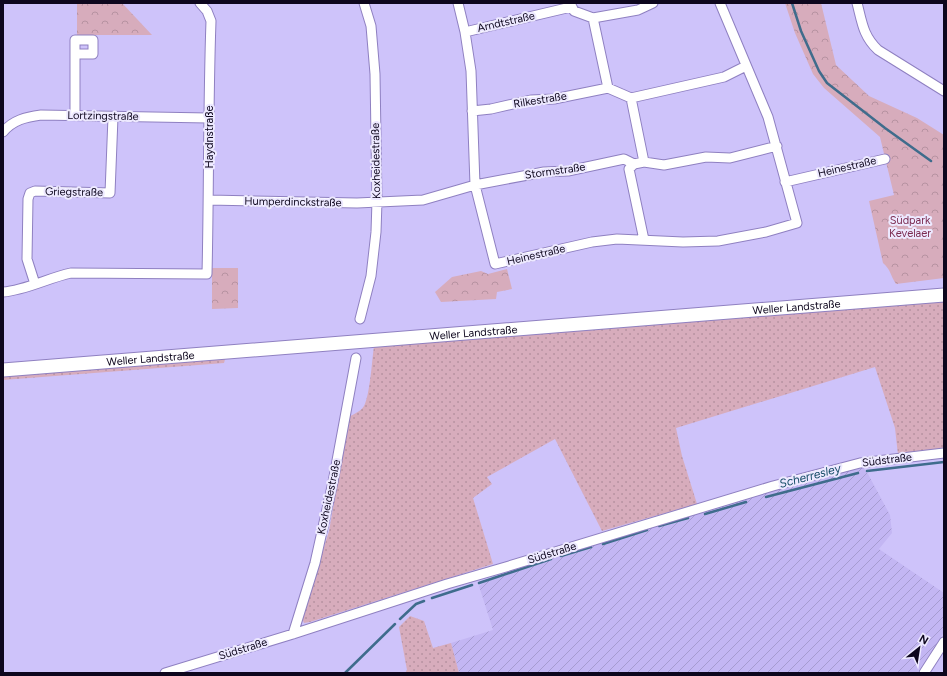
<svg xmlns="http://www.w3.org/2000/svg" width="947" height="676" font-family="Figtree,sans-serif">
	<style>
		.industrial { fill: url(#industrial-furrows) }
		.grass { fill: url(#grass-dots) }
		.park { fill: url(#park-crowns) }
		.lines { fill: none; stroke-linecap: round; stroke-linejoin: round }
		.stream { stroke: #3f6c8c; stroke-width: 2.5 }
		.minor-casing { stroke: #8f80c1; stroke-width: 11 }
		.secondary-casing { stroke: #8f80c1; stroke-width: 15 }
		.minor { stroke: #fff; stroke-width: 9 }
		.secondary { stroke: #fff; stroke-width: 13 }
		.labels { text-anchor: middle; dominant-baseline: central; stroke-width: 4; stroke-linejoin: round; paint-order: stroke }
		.street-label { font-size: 11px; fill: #0d061d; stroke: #ede9ff }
		.park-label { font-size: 11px; fill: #7b2b51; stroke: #ede9ff }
		.water-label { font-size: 12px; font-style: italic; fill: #184e69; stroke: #ede9ff }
	</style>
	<defs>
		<pattern id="industrial-furrows" width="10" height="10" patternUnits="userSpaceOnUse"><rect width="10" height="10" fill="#c3b6f3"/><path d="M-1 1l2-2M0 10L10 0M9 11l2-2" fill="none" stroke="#a69bd0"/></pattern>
		<pattern id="grass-dots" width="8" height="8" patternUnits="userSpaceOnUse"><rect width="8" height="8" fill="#d7acbc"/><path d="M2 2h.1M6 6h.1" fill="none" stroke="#b792a1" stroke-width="1.8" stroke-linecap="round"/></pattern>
		<pattern id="park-crowns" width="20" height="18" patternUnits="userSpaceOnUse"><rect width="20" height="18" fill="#d7acbc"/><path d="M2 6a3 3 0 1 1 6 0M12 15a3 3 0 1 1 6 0" fill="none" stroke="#b792a1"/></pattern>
	</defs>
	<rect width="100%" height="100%" fill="#cec3fa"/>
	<!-- industrial -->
	<path class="industrial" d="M860,463L868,474L890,515L892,533L879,549L944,593V632L917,673H459L451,643L493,630L479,586L509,566Z"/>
	<!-- grass -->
	<path class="grass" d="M944,300V449L898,455L895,428L875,367L676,428L682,456L697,504L602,531L555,439L487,477L492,484L473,498L493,564L310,622L304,623L302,618L329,531L349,417C354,414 361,411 364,406C370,395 372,360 374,346Z
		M226,356L224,363L3,380V374Z
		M410,616L424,621L433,648L451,643L459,673H405L407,670L399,627Z"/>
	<!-- park -->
	<path class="park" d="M77,3H122L152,35H77Z
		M785,3H821L836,65L869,96L917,118L944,135V278L896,284C890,275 891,270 883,263L869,201L894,195L880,137L824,88L813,74L795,33Z
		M212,268H238V308L212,309Z
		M507,269L512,289L497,292L496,299L441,302L435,292L452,277L481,271L488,274Z"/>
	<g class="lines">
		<!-- stream -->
		<path class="stream" d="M792,3L801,31L819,71L827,83L885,128L931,161
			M867,471L944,462
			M766,497L858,473
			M705,514L746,502
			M659,526L688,518
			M603,544L647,530
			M561,556L591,547
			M479,583L551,559
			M432,598L472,585
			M400,619L416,604L424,601
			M345,673L395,624"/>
		<!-- minor casing -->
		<g class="minor-casing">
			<path id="minor" d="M458,3L465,32L471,71L475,185L495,264L592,242L617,239L683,242L718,241L766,232L797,223L768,117L720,3
				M570,3L574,11L593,18L608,88L631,98L644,162L634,164L629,169L644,240
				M857,3C862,22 863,36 878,50L944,91
				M593,18L638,10L653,3
				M465,32L571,7
				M631,98L724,77L746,66
				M472,111L491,109L531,100L554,99L608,88
				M75,115V40H93V54H76
				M3,132C13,120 26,117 41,115L208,118
				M644,162L664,165L706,157L730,158L777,146
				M785,182L885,159
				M209,200L357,203L423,200L475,185L544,172L568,171L624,159L634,164
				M35,284L27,259L28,199L30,193L35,191L110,193L113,117
				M3,292C26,290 48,278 71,273L207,274C209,190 208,105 211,21L207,11L200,3
				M360,319L371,276L376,232L377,201L375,74L371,26L364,3
				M293,634L315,563L333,482L356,358
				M165,673L293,634L447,584L509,566L773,486L860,463L944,453
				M924,673L944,642"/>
		</g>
		<!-- secondary casing -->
		<g class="secondary-casing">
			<g id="secondary">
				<path id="s1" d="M3,370L944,295"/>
			</g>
		</g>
		<!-- minor -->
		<use href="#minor" class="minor"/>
		<!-- secondary -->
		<use href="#secondary" class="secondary"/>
	</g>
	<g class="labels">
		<!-- street labels -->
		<g class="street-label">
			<text transform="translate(506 22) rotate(-13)">Arndtstraße</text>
			<text transform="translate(540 100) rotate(-9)">Rilkestraße</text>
			<text transform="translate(103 116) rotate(1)">Lortzingstraße</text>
			<text transform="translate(209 137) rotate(-90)">Haydnstraße</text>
			<text transform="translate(376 161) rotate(-91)">Koxheidestraße</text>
			<text transform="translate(847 167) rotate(-13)">Heinestraße</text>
			<text transform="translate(555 171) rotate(-8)">Stormstraße</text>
			<text transform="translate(74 192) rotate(1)">Griegstraße</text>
			<text transform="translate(293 202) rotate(1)">Humperdinckstraße</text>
			<text transform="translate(536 255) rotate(-13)">Heinestraße</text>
			<text stroke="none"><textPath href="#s1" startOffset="796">Weller Landstraße</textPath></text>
			<text stroke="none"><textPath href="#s1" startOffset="472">Weller Landstraße</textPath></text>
			<text stroke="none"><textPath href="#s1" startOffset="148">Weller Landstraße</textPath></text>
			<text transform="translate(887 460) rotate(-7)">Südstraße</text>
			<text transform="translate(329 497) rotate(-78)">Koxheidestraße</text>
			<text transform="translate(552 553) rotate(-17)">Südstraße</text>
			<text transform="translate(243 649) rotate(-17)">Südstraße</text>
		</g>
		<!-- park labels -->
		<g class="park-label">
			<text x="910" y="220">Südpark<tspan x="910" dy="13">Kevelaer</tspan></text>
		</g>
		<!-- water labels -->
		<g class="water-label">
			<text transform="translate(810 476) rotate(-15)">Scherresley</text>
		</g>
	</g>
	<!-- border -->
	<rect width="947" height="676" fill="none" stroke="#0d061d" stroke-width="8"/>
	<!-- north arrow -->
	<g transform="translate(919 648) rotate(30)" stroke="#ede9ff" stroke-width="3" paint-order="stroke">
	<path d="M0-3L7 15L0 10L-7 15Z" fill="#0d061d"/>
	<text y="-6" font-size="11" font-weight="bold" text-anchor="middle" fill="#0d061d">N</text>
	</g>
</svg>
